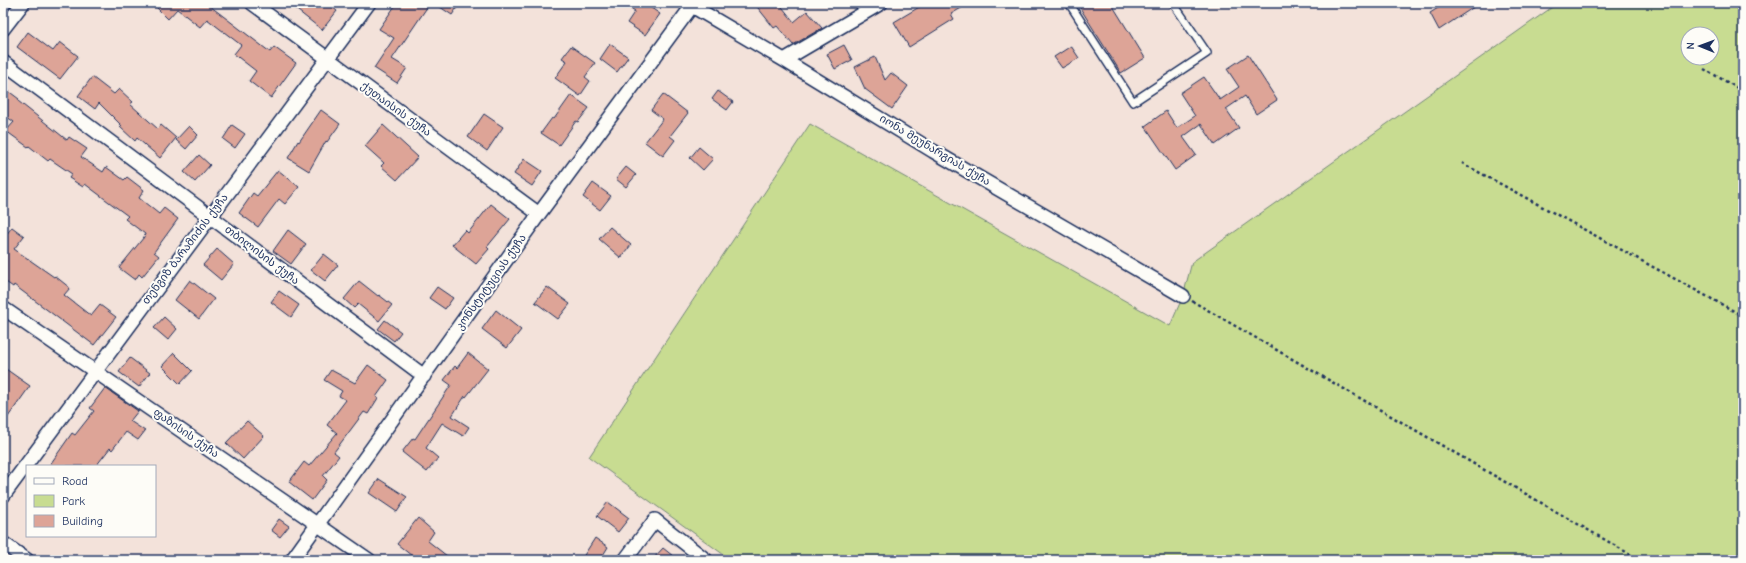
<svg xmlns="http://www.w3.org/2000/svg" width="1746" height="563" font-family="'Comic Neue','Noto Sans Georgian',sans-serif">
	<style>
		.green { fill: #c8dc91; stroke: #728678; fill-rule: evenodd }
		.building { fill: #dda497; stroke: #1b2f5e }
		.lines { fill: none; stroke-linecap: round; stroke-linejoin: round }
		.lane-casing { stroke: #1b2f5e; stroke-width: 10 }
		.street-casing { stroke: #1b2f5e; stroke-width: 16 }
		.path { stroke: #1b2f5e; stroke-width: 2.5; stroke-dasharray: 3 3; stroke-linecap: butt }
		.lane { stroke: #fdfcf7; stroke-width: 7 }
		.street { stroke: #fdfcf7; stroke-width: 13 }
		.labels { text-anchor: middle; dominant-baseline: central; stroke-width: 4; stroke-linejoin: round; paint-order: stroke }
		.street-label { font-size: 11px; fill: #1b2f5e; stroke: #fdfcf7 }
	</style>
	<rect width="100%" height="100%" fill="#f3e2da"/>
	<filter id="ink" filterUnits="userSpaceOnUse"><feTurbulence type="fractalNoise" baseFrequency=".025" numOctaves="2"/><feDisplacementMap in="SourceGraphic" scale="8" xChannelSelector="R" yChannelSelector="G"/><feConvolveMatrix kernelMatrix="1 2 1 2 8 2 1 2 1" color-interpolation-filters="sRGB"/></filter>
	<g filter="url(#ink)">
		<!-- green -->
		<path class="green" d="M1558,3H1743V560H731L589,457L810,124L1170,326L1183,296L1192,262ZM1688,34H1712V58H1688Z"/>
		<!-- building -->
		<path class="building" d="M152,3H206L270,52L274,47L296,63L271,98L249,81L256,71L234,54L241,45L207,19L200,27L177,9L168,19Z
			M288,3H327L337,11L322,30Z
			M397,3H430L392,59L407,68L397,83L374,68L394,38L379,29Z
			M434,3H460L452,15Z
			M623,3H644L660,14L645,35L627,23L635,11Z
			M754,3H779L794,22L807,11L822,28L793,45L777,26L774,28Z
			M926,3H970L951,14L954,19L909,47L894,22Z
			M1077,3H1111L1145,58L1121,73Z
			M1446,3H1480L1439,30L1430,13Z
			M28,32L53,51L60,42L78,56L60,79L17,47Z
			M610,44L628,57L617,72L600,59Z
			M844,45L852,60L835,69L827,54Z
			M571,46L595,63L585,77L590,81L580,96L555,78L567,61L562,58Z
			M1071,46L1079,58L1062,68L1054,57Z
			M1248,55L1277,100L1256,114L1245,96L1226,109L1239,128L1215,145L1201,124L1183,137L1196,155L1175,170L1145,126L1166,111L1177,128L1195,116L1180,93L1204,77L1220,100L1239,87L1227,69Z
			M875,57L885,80L891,73L908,86L892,109L865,89L855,67Z
			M92,77L114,94L119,89L133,102L130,104L158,129L161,125L176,138L160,158L137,138L135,141L120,127L122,126L99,103L95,109L78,96Z
			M3,87L19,99L18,101L67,140L69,137L87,149L81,157L103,172L106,167L124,180L127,177L144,190L139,198L159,214L164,208L178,219L154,252L159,256L142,277L139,274L135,280L119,268L144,237L145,234L125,219L128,216L109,202L85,184L83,187L69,178L72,174L50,159L48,161L29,146L28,147L6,131L14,122L3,114Z
			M718,91L733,102L727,110L712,99Z
			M663,94L688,113L670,136L675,140L663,156L645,142L663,119L651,110Z
			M571,95L589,108L578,122L576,121L559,145L541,133L552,118L554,119Z
			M321,110L340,124L327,142L326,141L309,171L288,158L298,141L299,142Z
			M484,114L503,127L487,151L468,137Z
			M232,125L245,134L235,148L223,139Z
			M383,125L418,157L397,180L381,166L384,163L365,146Z
			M189,126L198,135L186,149L176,140Z
			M699,147L713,159L703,170L690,158Z
			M199,155L210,165L195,182L184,172Z
			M524,159L542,171L532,186L514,174Z
			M626,167L636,175L626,187L616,179Z
			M278,170L299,187L285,204L279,199L258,227L239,213L253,193L257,196Z
			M593,183L611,196L600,210L583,197Z
			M491,204L510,219L487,247L489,249L476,264L452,245L465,230L468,233Z
			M12,227L24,236L14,249L54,277L55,276L70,288L64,295L91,316L100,305L116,317L94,345L14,285L13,287L3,280V239Z
			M610,227L631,245L621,258L599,239Z
			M288,230L306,244L291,264L273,251Z
			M217,249L234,264L221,280L203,265Z
			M324,254L338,265L325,281L311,270Z
			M190,280L214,299L199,319L175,300Z
			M359,281L378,296L379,295L392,305L379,321L358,304L354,308L344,299Z
			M437,287L453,298L445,309L429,298Z
			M547,287L570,304L558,319L535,302Z
			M279,291L299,305L291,317L271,302Z
			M496,310L521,330L507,348L482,329Z
			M164,317L177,329L168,340L154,328Z
			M385,320L401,332L394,341L378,329Z
			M174,353L192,371L180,384L162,366Z
			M468,353L488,369L466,397L465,396L452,416L469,427L463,436L442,423L426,448L438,458L427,472L402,452L413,438L415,439L451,385L444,380L455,366L457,368Z
			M130,358L150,373L139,387L119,372Z
			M368,365L388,380L376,397L378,398L368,414L364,412L334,452L339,456L323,476L327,480L312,500L289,482L304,462L309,466L337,433L327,425L346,400L339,396L342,391L324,380L331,370L355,383Z
			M3,367L30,386L3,424Z
			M105,388L138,411L130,421L145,431L138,440L126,432L112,450L110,448L96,466H49L72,433L75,435L94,411L90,408Z
			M247,421L264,436L243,459L226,443Z
			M379,479L407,497L397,512L369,493Z
			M608,502L629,518L618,532L597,516Z
			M418,518L434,532L428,541L452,560H417L397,544Z
			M279,519L289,526L280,537L271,530Z
			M595,538L608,547L600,560H581Z
			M663,548L678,560H652Z"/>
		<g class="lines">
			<!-- lane casing -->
			<g class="lane-casing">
				<path id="lane" d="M1069,3L1133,102L1207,53L1173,3"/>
			</g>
			<!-- street casing -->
			<g class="street-casing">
				<path id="street" d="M252,3L539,214
					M687,3L784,60L933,151L1183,296
					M3,29L23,3
					M784,60L881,3
					M3,62L424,376
					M3,308L369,560
					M3,496L369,3
					M3,543L27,560
					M292,560L539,214L692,6
					M625,560L655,520L706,560"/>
			</g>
			<!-- path -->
			<path class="path" d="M1704,69L1743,91
				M1462,163L1743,316
				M1192,301L1640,560"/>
			<!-- lane -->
			<use href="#lane" class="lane"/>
			<!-- street -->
			<use href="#street" class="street"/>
		</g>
	</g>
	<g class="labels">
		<!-- street labels -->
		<g class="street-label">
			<text transform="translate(396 109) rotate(36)">ქუთაისის ქუჩა</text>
			<text transform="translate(935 150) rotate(31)">იონა მეუნარგიას ქუჩა</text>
			<text transform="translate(185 249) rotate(-53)">თენგიზ ბარამიძის ქუჩა</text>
			<text transform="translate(262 255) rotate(37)">თბილისის ქუჩა</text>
			<text transform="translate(491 282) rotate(-55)">კონსტიტუციას ქუჩა</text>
			<text transform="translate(186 433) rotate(35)">ფაზისის ქუჩა</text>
		</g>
	</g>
	<!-- margin -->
	<rect width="1746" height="563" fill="none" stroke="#fdfcf7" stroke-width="16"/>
	<rect x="8" y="8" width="1730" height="547" fill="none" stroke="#1b2f5e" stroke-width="1.5" filter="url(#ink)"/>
	<!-- legend -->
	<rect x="26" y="465" width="130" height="72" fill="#fdfcf7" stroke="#a3aaba"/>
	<rect x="34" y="478" width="20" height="6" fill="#fdfcf7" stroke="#a3aaba"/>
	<text x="62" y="485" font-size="12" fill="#1b2f5e">Road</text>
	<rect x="34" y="495" width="20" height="12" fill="#c8dc91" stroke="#a3aaba"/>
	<text x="62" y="505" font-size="12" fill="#1b2f5e">Park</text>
	<rect x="34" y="515" width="20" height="12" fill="#dda497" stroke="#a3aaba"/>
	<text x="62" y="525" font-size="12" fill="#1b2f5e">Building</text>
	<!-- north arrow -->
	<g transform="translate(1700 46) rotate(271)"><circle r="19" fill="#fdfcf7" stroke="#a3aaba"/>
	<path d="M0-3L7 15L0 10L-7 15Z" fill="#1b2f5e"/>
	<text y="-6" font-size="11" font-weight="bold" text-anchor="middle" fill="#1b2f5e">N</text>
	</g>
</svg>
